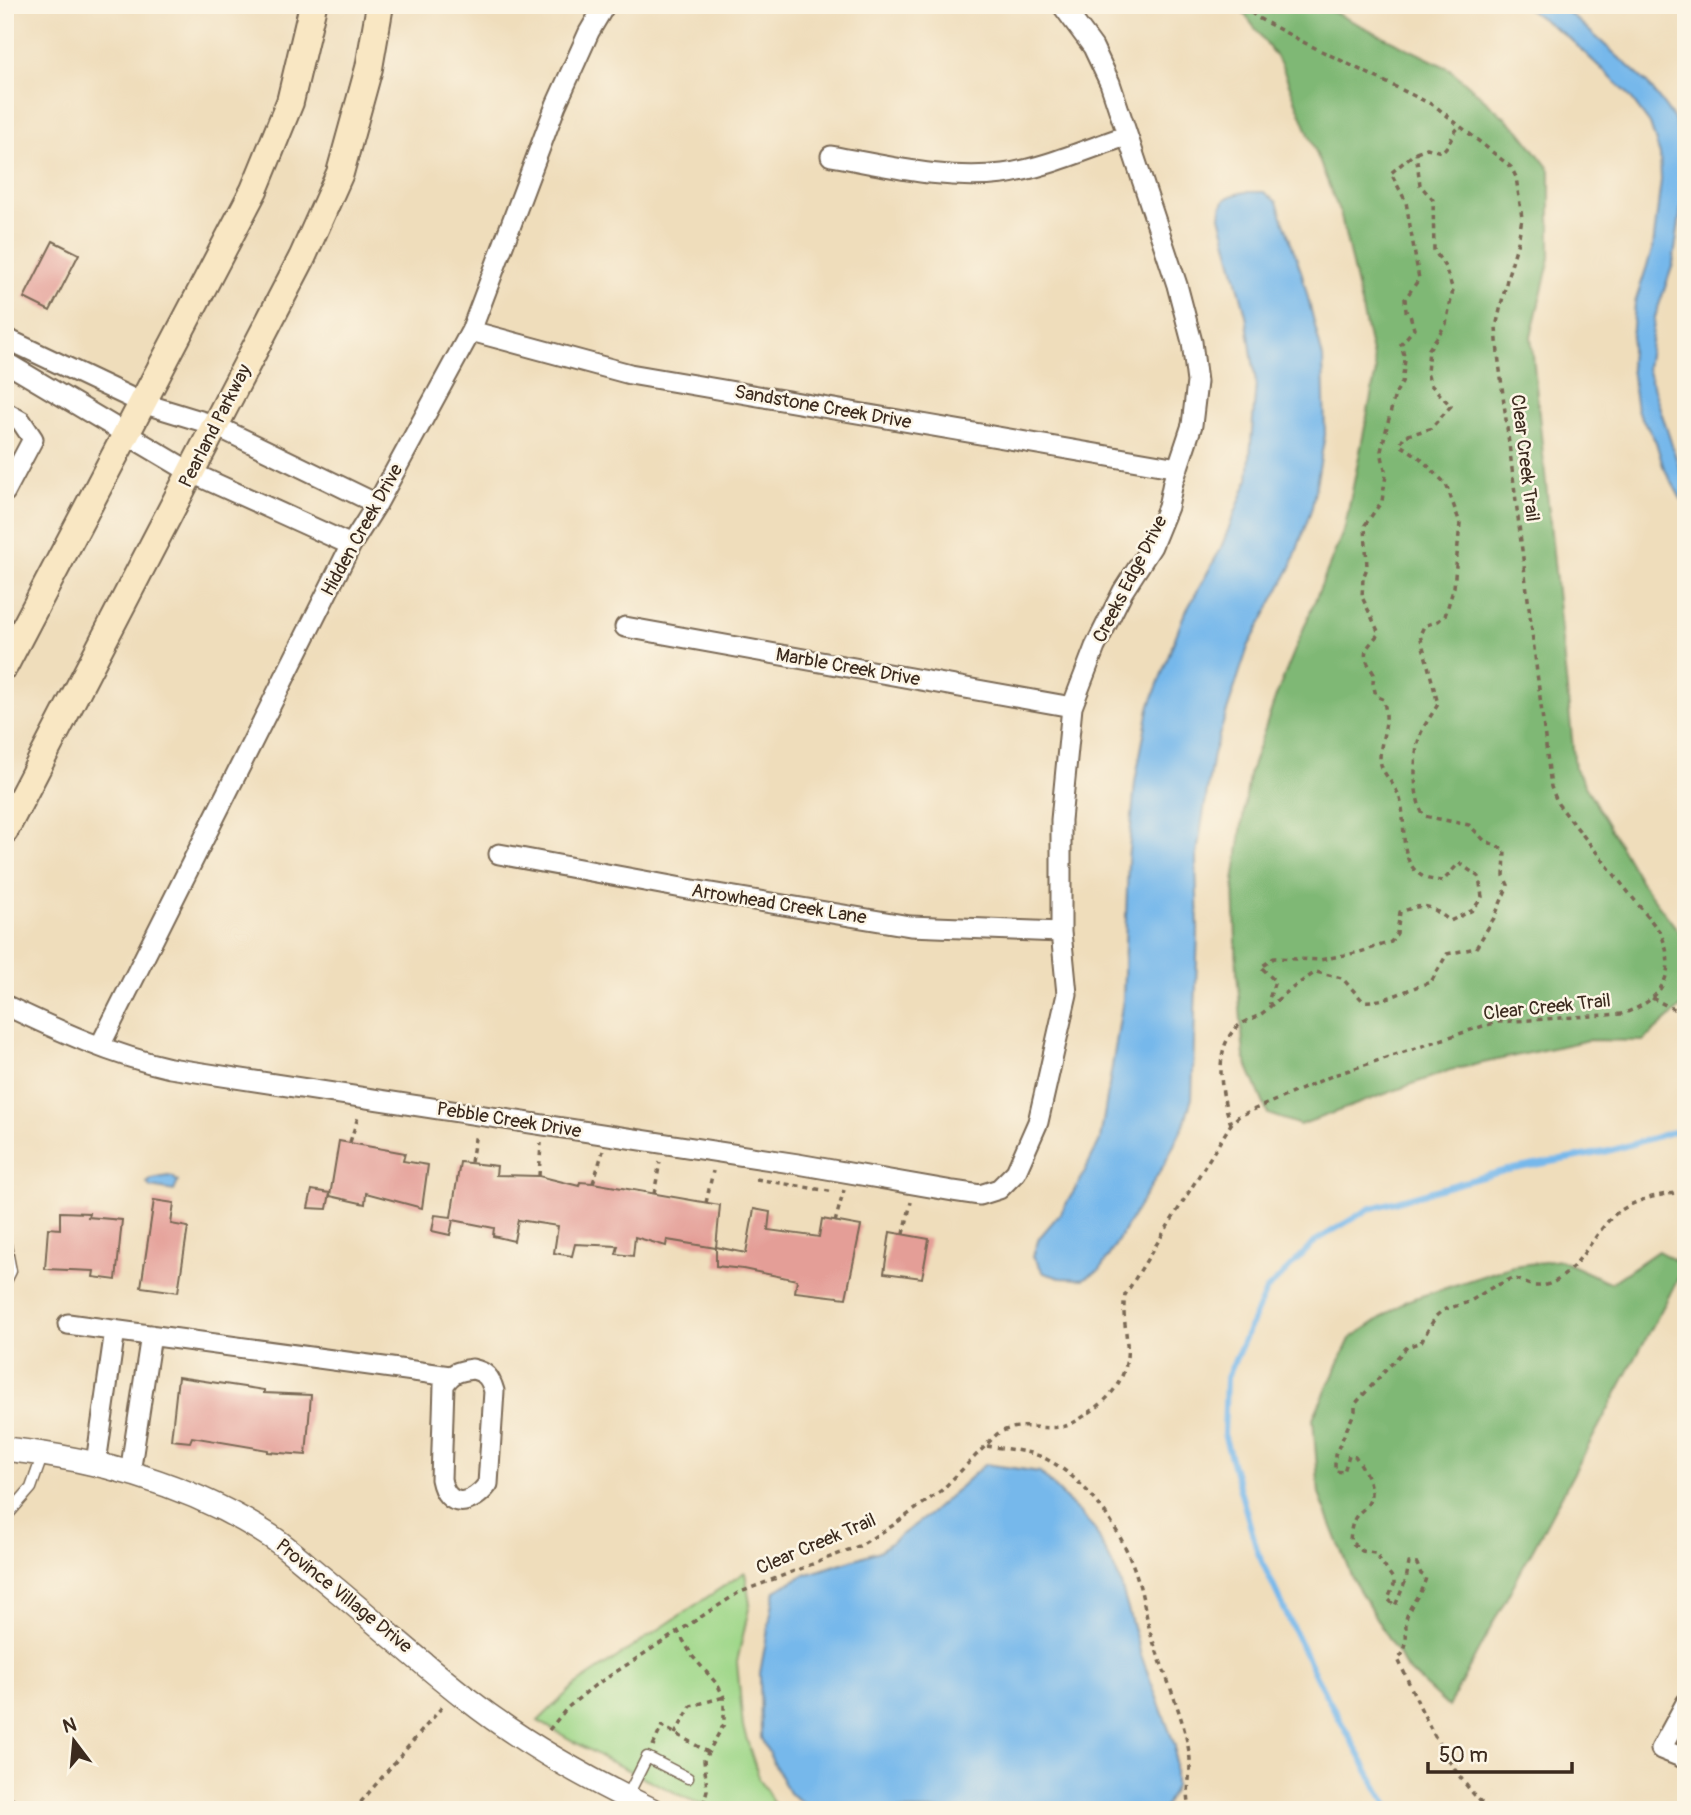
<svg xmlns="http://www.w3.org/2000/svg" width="1691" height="1815" font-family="Pangolin,sans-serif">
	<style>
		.green { fill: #9fd789; stroke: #6d8054; stroke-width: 2 }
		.forest { fill: #7fb875; stroke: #5d714a; stroke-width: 2 }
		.water { fill: #76b8eb; stroke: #587184; stroke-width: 2 }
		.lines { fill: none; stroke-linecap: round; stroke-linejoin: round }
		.stream { stroke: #76b8eb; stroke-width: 6 }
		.building { fill: #e49e97 }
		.service-casing { stroke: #7a6955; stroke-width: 13 }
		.minor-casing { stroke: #7a6955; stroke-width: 23 }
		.tertiary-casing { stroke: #7a6955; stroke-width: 26 }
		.secondary-casing { stroke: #7a6955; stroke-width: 30 }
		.path { stroke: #7a6955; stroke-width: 3.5; stroke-dasharray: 5 5; stroke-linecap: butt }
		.service { stroke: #fff; stroke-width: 10 }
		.minor { stroke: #fff; stroke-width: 19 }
		.tertiary { stroke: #fff; stroke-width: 23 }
		.secondary { stroke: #f9e7c3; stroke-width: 26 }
		.labels { text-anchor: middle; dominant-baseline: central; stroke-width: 5; stroke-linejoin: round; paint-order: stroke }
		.street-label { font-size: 19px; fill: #3b2a1e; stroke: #fcf5e5 }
	</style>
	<rect width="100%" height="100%" fill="#fcf5e5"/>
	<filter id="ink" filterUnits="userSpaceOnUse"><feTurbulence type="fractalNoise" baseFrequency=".0143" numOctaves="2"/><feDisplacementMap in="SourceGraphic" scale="14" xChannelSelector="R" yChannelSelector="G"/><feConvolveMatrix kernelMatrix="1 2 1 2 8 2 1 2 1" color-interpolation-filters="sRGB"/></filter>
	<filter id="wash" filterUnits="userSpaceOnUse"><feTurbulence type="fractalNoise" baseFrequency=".00686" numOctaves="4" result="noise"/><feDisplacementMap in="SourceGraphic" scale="28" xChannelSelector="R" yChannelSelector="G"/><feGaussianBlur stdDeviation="1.57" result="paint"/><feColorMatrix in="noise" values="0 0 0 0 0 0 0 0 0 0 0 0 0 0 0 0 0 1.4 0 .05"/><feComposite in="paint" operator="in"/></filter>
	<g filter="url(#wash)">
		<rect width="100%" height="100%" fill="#efddbb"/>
		<!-- green -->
		<path class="green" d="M745,1572L750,1604L737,1662L743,1727L759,1778L778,1810H722L693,1801L605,1759L538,1721L574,1686Z"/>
		<!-- forest -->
		<path class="forest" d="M1238,5H1319L1450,69L1520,131L1550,170V258L1531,336L1575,768L1641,882L1683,937L1686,960V1003L1643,1041L1589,1040L1451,1070L1300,1125L1268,1114L1244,1057L1237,972L1234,882L1249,775L1276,696L1345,527L1376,371L1341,216L1281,64Z
			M1658,1251L1685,1266L1448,1707L1407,1669L1353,1580L1319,1494L1313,1418L1350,1339L1406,1301L1513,1266L1560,1260L1611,1283Z"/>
		<!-- water -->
		<path class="water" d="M1522,5H1556L1574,17L1647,83L1674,119L1686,160V175L1673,264L1655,317L1647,368L1681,473L1686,480V508L1663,466L1656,442L1637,410L1630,362L1635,303L1653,247L1661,180L1660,155L1650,124L1627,93L1569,38Z
			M1245,192H1264L1277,202L1302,274L1323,358L1325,435L1312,507L1291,567L1248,647L1213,754L1196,860L1198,930L1192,1098L1184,1125L1165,1163L1100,1270L1083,1279L1060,1278L1044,1273L1033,1256L1039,1238L1062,1211L1080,1181L1100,1140L1123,1000L1128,861L1135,782L1149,708L1183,617L1220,550L1248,480L1256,383L1246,315L1220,216C1222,196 1228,196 1245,192Z
			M168,1176L173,1177L178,1182L174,1191L150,1187L147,1183L152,1179Z
			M985,1464L1040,1472L1094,1528L1119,1578L1141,1655L1175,1746V1786L1163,1810H814L789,1793L761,1738L760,1673L775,1591L802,1576L879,1551L931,1513Z"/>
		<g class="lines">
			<!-- stream -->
			<path class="stream" d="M1390,1810L1316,1677L1258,1553L1224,1434L1226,1380L1266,1291L1317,1240L1369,1209L1503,1171L1609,1151L1686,1128"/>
		</g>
		<g id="blocks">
			<!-- building -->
			<path class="building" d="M53,241L79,254L50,311L24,298Z
				M339,1141L405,1153L403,1161L428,1165L422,1208L366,1193L365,1204L330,1196Z
				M460,1162L497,1166L496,1175L539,1176L579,1186L580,1182L593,1183L720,1205L716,1248L667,1240L666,1246L635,1237L633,1256L616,1254L618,1246L575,1244L572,1256L554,1253L558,1226L518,1220L514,1241L493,1236L494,1228L453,1220L450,1235L432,1231L435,1215L451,1217Z
				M312,1190L330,1193L327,1209L308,1208Z
				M154,1200L174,1203L171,1224L188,1227L178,1292L141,1287Z
				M754,1209L770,1212L768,1230L819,1237L822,1219L861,1226L846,1298L795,1292L797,1280L743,1269L716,1266V1247L746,1253Z
				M60,1212L89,1213L88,1217L122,1220L116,1280L93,1277L94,1271L45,1269L48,1228L60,1229Z
				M890,1232L929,1239L922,1278L884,1273Z
				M178,1377L264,1390V1393L311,1395L306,1455L268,1452V1450L192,1437L190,1442L171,1440Z"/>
		</g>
	</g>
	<g filter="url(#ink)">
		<use href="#blocks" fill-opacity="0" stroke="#7a6955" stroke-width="2"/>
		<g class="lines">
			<!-- service casing -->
			<g class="service-casing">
				<path id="service" d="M5,1240L11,1271L5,1283
					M5,1518L31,1488L43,1454
					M627,1797L647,1757L688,1778
					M5,1800L24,1810"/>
			</g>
			<!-- minor casing -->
			<g class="minor-casing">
				<path id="minor" d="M831,156C888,166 945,181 1003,174C1045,168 1087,149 1126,136
					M471,331L630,374L1178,468
					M5,338L142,403L214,425L377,504
					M5,362L192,473L351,545
					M5,412L21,421L33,439L5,492
					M625,627L1072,707
					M499,854L693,890L910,926L1061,932
					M5,1005C59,1031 112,1055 170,1068L798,1164L953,1191L980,1195L999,1189L1016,1172L1038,1122L1067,994L1061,932V820L1072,707L1095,647L1123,591L1152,546L1168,507L1173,482L1192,425L1197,382L1192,342L1177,285L1110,83L1093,47L1062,5
					M100,1046L351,545L377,504L471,331L556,105L589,32L605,5
					M68,1324L450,1376
					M472,1369C486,1372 490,1377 494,1391L488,1484C472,1506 447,1510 441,1479L444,1385C452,1372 459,1371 472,1369Z
					M96,1463L115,1330
					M130,1473L151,1335
					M1686,1703L1661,1749L1686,1759"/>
			</g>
			<!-- tertiary casing -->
			<g class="tertiary-casing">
				<path id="tertiary" d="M5,1449C99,1459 190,1484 270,1536C287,1547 303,1562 320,1576C369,1616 416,1659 466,1698C523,1743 587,1779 652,1810"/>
			</g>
			<!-- secondary casing -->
			<g class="secondary-casing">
				<path id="secondary" d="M5,665L254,190L290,102L313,5
					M5,830L302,258L340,173L369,68L380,5"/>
			</g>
			<!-- path -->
			<path class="path" d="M1416,152L1427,148L1441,152C1452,145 1451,132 1461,126
				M1652,998L1681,1013L1686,1018
				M1231,1124C1221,1096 1211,1044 1241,1024C1248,1019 1259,1017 1265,1011C1281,996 1297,984 1316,972L1342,978L1363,1001C1387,1003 1408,988 1431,982L1447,954L1476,948L1494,918L1508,885L1504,876L1505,850L1484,840L1469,825L1424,816C1413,799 1413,758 1419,739C1422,727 1432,715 1438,704L1420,635L1424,626L1438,621L1445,616L1454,587L1460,523L1446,484L1418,456L1400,445L1404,436L1430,429L1451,406L1431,385L1427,373L1429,349L1446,324L1453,290L1445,267L1434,250L1433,200L1420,185L1416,152L1391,173L1406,202L1419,279L1405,299L1406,311L1410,315L1414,329L1401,344L1405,360L1402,383L1395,394L1381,451L1386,475L1382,501L1365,525L1367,568L1363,578L1362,597L1379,633C1364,652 1360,652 1374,674L1373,683L1376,696L1383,699C1391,725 1381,733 1380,758C1380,772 1394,783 1399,796C1409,822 1395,859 1422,876C1427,880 1437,880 1443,881L1459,863L1479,877L1482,897L1473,910L1450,921C1428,904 1426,903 1400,912L1397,933L1391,942L1360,952L1320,960L1274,958L1261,967L1275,981L1269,999L1270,1004
				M350,1142L359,1114
				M471,1162L476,1133
				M539,1176L541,1143
				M756,1179L835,1192
				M593,1183L603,1151
				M654,1194L660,1162
				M706,1203L713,1171
				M835,1222L844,1190
				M904,1234L911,1202
				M987,1446C1005,1449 1027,1450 1044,1458C1088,1479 1123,1532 1137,1577C1143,1596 1146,1616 1151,1635C1163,1672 1183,1713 1189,1752C1193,1771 1184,1790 1191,1810
				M677,1630L693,1657L717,1684L724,1697V1724L704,1760L707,1790L702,1810
				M549,1730L567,1708L594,1686L738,1593L859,1546L892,1526L942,1490L997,1434C1019,1421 1037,1430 1061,1427C1071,1426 1081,1418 1090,1412C1113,1397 1130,1373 1127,1344C1126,1326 1122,1313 1125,1295L1231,1124L1239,1116L1334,1075L1483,1026L1499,1022L1621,1014C1662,1002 1679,973 1660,932L1558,804L1551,787L1498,354L1496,327L1508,275L1518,242L1522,218L1516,177L1511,167L1435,106L1307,44L1258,18L1241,5
				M675,1734L691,1706L724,1697
				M653,1746L662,1726L708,1752
				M354,1810L443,1706
				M1489,1810C1446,1770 1422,1711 1398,1659C1410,1648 1405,1634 1406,1620C1409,1604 1423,1593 1426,1577L1421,1574L1417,1564L1409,1563L1406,1580L1395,1606L1388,1599L1394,1585V1580L1375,1553L1362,1551L1350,1541C1351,1531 1351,1522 1358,1514C1362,1510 1367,1507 1369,1502C1376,1488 1363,1467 1355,1456L1349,1455L1344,1472L1335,1471V1455L1355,1411V1404L1407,1347L1421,1342L1436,1316L1443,1310L1469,1302L1491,1288L1513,1278C1520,1280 1528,1285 1534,1286C1573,1289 1591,1232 1618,1212C1639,1198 1661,1194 1686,1192"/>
			<!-- service -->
			<use href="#service" class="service"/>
			<!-- minor -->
			<use href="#minor" class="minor"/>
			<!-- tertiary -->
			<use href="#tertiary" class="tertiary"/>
			<!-- secondary -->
			<use href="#secondary" class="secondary"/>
		</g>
	</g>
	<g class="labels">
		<!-- street labels -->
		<g class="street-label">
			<text transform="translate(823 407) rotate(10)">Sandstone Creek Drive</text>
			<text transform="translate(215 426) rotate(-63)">Pearland Parkway</text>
			<text transform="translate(1525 458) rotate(83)">Clear Creek Trail</text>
			<text transform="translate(362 530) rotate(-61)">Hidden Creek Drive</text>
			<text transform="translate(1130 579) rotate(-63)">Creeks Edge Drive</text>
			<text transform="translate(848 667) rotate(10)">Marble Creek Drive</text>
			<text transform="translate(779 904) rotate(9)">Arrowhead Creek Lane</text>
			<text transform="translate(1547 1007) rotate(-6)">Clear Creek Trail</text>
			<text transform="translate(509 1120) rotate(9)">Pebble Creek Drive</text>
			<text transform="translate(816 1544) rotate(-23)">Clear Creek Trail</text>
			<text transform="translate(344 1596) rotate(39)">Province Village Drive</text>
		</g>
	</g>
	<!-- margin -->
	<rect width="1691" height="1815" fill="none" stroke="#fcf5e5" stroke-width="28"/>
	<!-- north arrow -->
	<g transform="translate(74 1741) rotate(344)" stroke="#fcf5e5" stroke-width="5" paint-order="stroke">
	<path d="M0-5L12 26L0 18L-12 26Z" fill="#3b2a1e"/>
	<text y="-10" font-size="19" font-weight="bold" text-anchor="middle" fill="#3b2a1e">N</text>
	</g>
	<!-- scale -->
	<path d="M1428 1762v10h144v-10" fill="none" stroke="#3b2a1e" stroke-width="3.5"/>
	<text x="1439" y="1762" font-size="21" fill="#3b2a1e" stroke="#fcf5e5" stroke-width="5" paint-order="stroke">50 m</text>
</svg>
